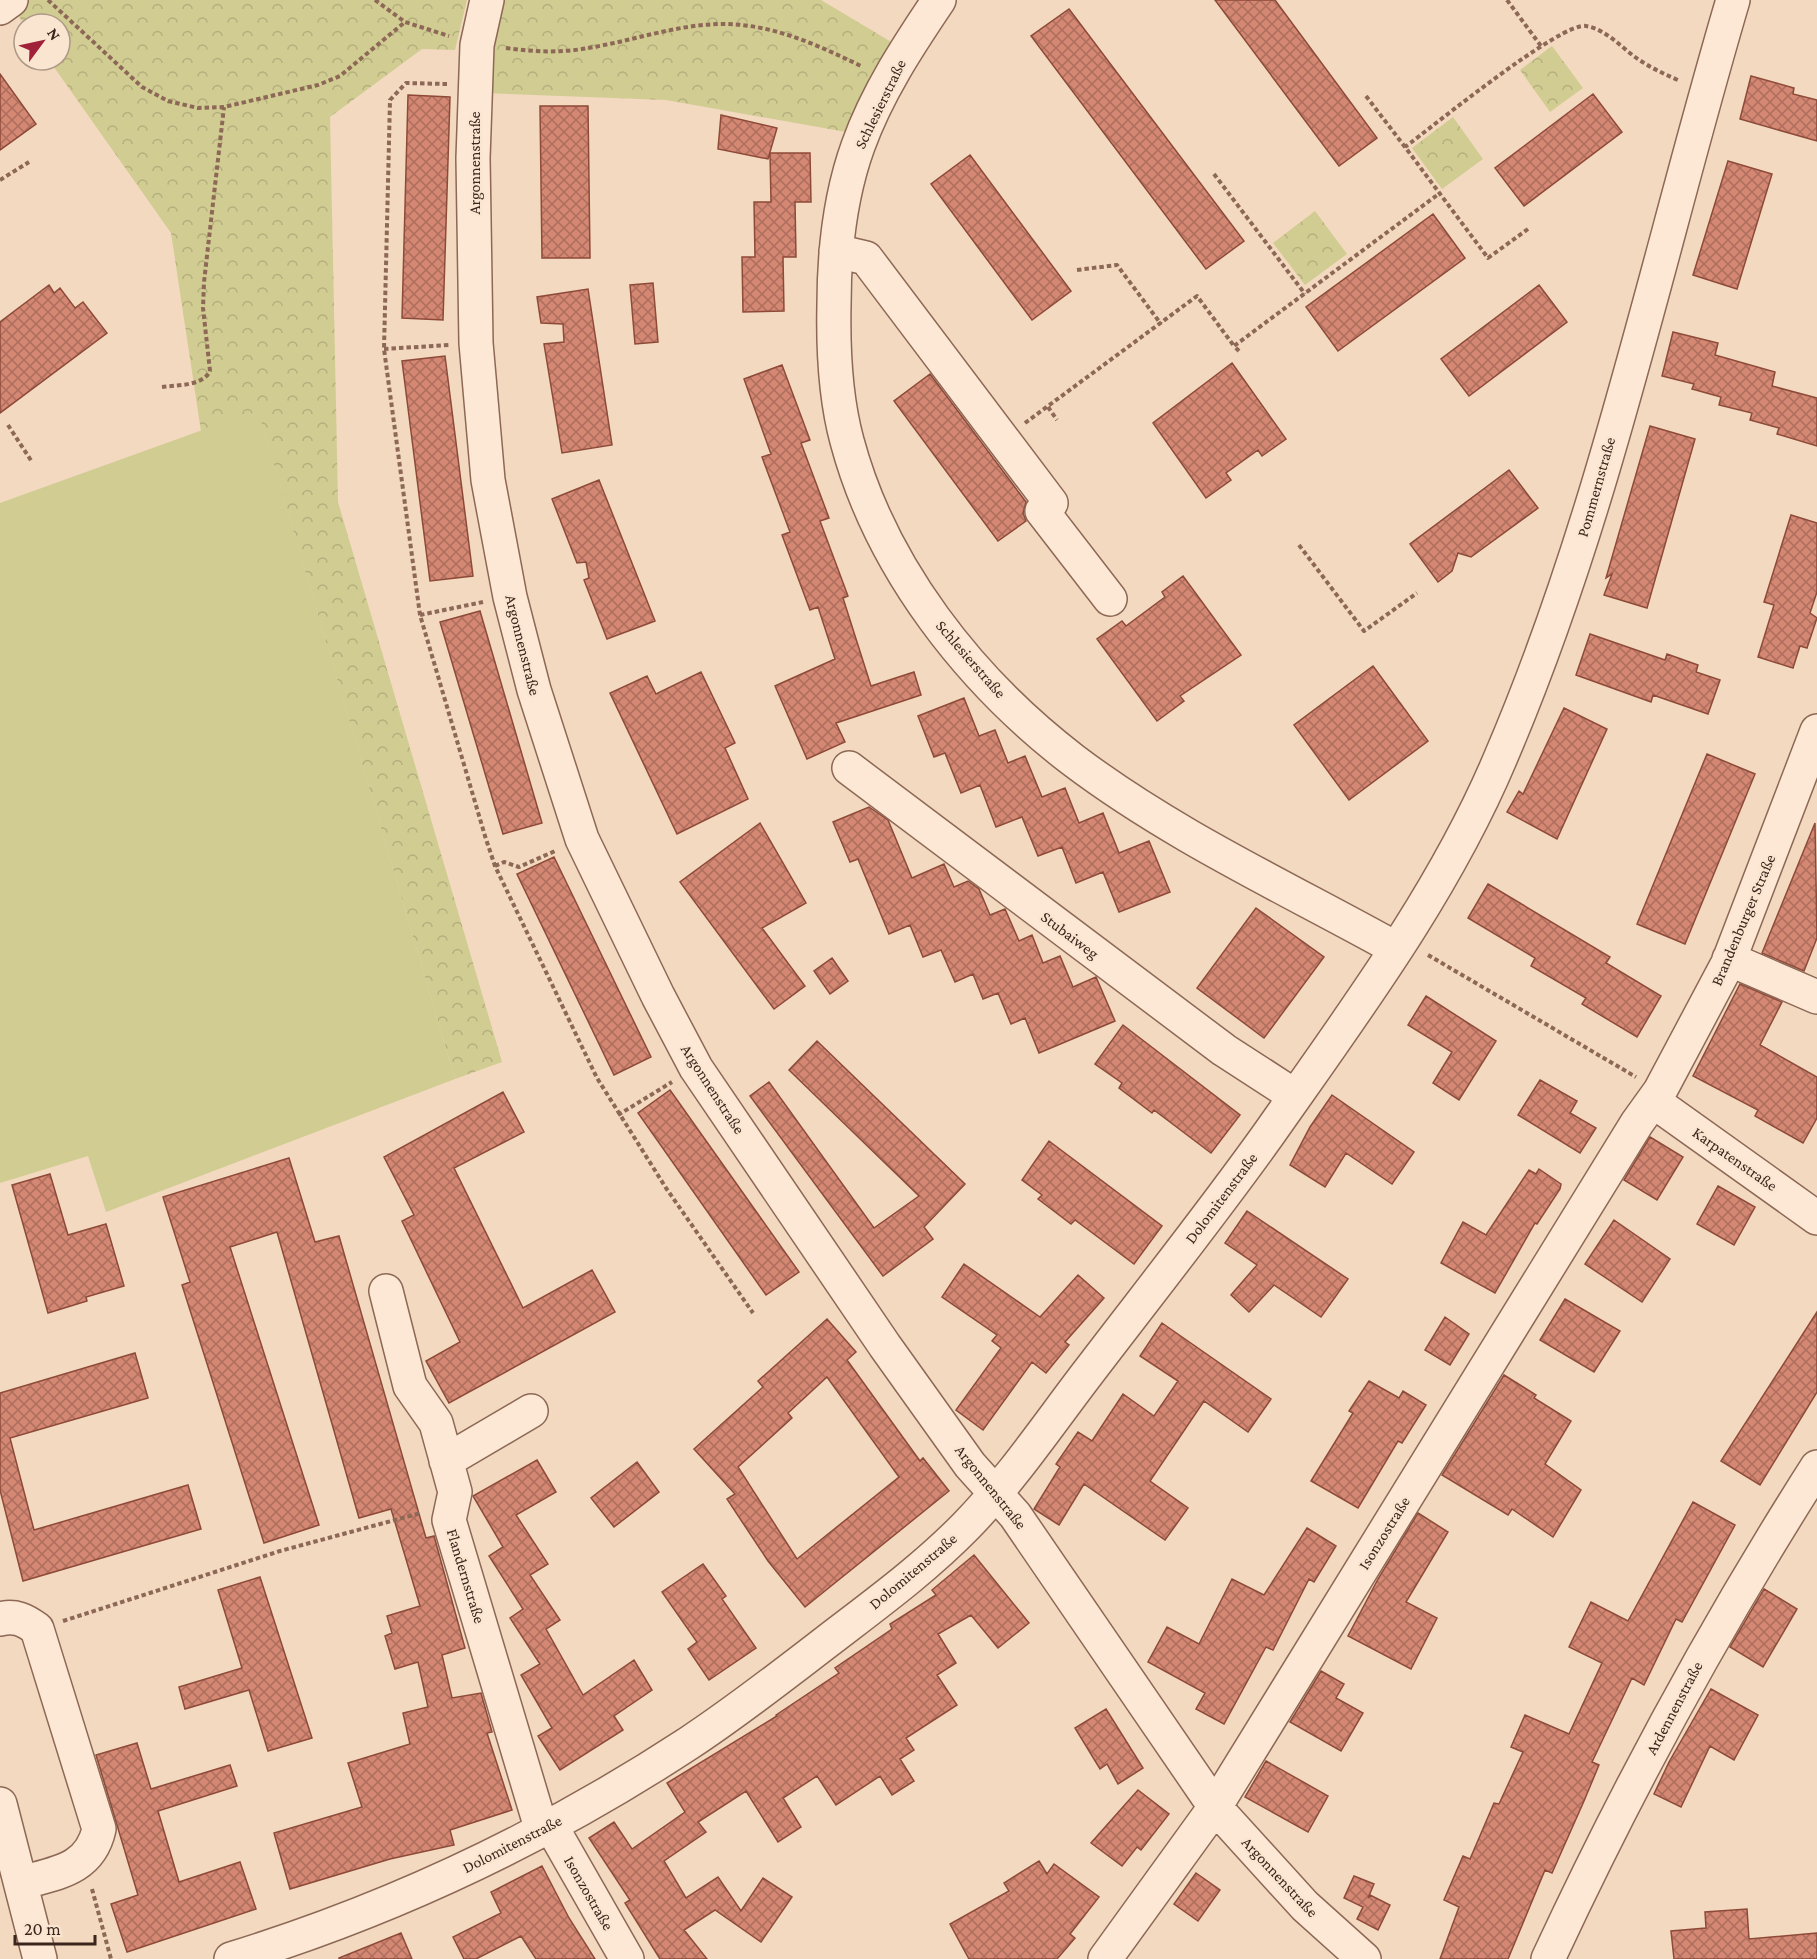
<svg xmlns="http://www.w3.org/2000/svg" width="1817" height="1959" font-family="'Crimson Pro',serif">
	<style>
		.green { fill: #d1cc92 }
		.park { fill: url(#park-crowns) }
		.building { fill: url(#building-cross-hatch); stroke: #8e4a39; stroke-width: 1.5; fill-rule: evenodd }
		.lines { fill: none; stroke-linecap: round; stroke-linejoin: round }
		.minor-casing { stroke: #8d6856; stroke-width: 36 }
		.path { stroke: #8d6856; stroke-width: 4; stroke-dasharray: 4.5 3; stroke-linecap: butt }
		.minor { stroke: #fce8d4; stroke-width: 33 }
		.labels { text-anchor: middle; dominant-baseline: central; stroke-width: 4.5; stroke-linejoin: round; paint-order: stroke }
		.street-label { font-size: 16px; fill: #3b251c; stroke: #f9e5d0 }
	</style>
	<defs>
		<pattern id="park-crowns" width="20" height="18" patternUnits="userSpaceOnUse" patternTransform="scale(1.5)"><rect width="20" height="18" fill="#d1cc92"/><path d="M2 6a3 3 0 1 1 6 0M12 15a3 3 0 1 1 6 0" fill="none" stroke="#b4af7d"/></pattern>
		<pattern id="building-cross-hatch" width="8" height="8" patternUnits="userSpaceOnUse" patternTransform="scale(1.5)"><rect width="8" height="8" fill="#d48772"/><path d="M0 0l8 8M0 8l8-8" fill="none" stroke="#ad6e5d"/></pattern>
	</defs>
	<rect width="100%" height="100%" fill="#f2d9bf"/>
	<!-- green -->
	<path class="green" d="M258,410L455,1079L106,1212L88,1156L0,1183V503Z"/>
	<!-- park -->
	<path class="park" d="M7,0H467L455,50L422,49L330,117L338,502L502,1062L455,1079L258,411L201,431L171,233L49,60H60V24H24Z
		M501,0H821L898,46L863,135L666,100L484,93Z
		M1552,46L1583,88L1550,112L1520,70Z
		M1453,117L1483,159L1442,189L1412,148Z
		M1315,211L1347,254L1305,285L1273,243Z"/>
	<!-- building -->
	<path class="building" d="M1215,0H1275L1377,138L1339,166Z
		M1069,9L1244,241L1206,269L1031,36Z
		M0,74L36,124L0,150Z
		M1751,76L1794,88L1793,94L1817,100V141L1740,119Z
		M1593,94L1622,132L1524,206L1495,168Z
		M408,95L450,97L443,320L402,318Z
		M540,106H588L590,258H542Z
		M721,115L777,128L768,159L718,149Z
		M770,153H810L811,202H795L796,257H783L784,311L743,312L742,257H755L754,202H771Z
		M970,155L1071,291L1032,320L931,184Z
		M1728,161L1772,174L1737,289L1693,275Z
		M1433,214L1465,258L1338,351L1306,307Z
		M653,283L658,342L635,344L630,285Z
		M49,285L54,293L60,288L75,308L83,302L107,333L0,413V322Z
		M1539,285L1567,322L1469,396L1441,359Z
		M588,289L612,445L562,453L544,344L564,342L563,324L541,323L537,297Z
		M1673,332L1718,343L1715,355L1775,372L1772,386L1817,398V446L1777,434L1779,428L1750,420L1752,413L1719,405L1721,397L1692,389L1694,384L1662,376Z
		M445,356L473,576L430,581L402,361Z
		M1232,363L1286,439L1262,456L1258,450L1226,473L1231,480L1206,498L1153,423Z
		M782,365L810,440L801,443L829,518L820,521L848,596L843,598L871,686L914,672L921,695L836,723L845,742L807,759L775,686L835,659L818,607L810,610L782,535L790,532L762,457L771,454L744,379Z
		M930,374L1026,502L1023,513L1026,521L998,541L894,401Z
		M1650,426L1695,439L1647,608L1604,595L1612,574L1606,578Z
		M1509,470L1538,508L1471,557L1458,553L1452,571L1438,582L1410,544Z
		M599,480L655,621L607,639L584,580L589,578L586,562L577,563L552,499Z
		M1791,515L1817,523V592L1810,613L1817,618L1807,648L1800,646L1793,668L1758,657L1774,605L1764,602Z
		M1183,576L1241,655L1180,696L1184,701L1157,721L1097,639L1122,621L1126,626L1165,597L1162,592Z
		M480,611L542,823L503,834L440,622Z
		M1590,634L1665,660L1667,654L1698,665L1696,672L1720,680L1708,714L1653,695L1651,702L1576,675Z
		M1373,666L1428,741L1349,800L1294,725Z
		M701,672L735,743L725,748L748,799L677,834L610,693L647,676L656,694Z
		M964,698L979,736L995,730L1008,763L1025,756L1042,797L1065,788L1079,823L1103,813L1119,853L1149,841L1170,892L1119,912L1103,872L1076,883L1062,847L1038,856L1022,817L996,827L980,785L961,793L945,753L934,757L918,716Z
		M1564,708L1607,729L1557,839L1507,812L1519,791L1523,794Z
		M1707,754L1755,774L1685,944L1637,924Z
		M869,807L888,820L912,878L944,864L954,887L968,881L979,889L990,915L1005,909L1019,941L1032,935L1043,963L1060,956L1073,987L1096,977L1115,1021L1039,1053L1025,1018L1011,1024L998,993L983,999L973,974L955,982L941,950L923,957L910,925L889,934L858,859L850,862L833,822Z
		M760,823L806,903L762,928L805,986L774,1009L680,882Z
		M1815,823L1817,938L1804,971L1762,953Z
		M554,857L651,1057L614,1075L517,874Z
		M1488,884L1610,957L1606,963L1661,996L1637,1037L1582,1004L1586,998L1531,966L1535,958L1468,918Z
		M1256,908L1324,957L1264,1038L1197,988Z
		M832,958L848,981L830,994L814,971Z
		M1740,984L1782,1002L1760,1045L1817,1077V1118L1803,1143L1755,1116L1758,1110L1693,1076Z
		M1426,996L1496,1041L1459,1100L1433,1083L1452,1052L1408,1025Z
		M1123,1025L1240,1115L1211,1153L1154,1110L1152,1113L1119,1088L1122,1083L1095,1064Z
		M817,1041L965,1184L924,1227L933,1239L883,1276L750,1096L769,1082L874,1228L919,1196L789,1070Z
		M1540,1080L1577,1101L1570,1113L1596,1128L1580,1153L1518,1115Z
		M670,1090L799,1272L766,1295L638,1113Z
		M503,1092L524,1132L454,1168L523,1308L592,1270L615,1312L449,1403L426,1361L460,1342L402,1221L414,1215L384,1157Z
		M1332,1095L1414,1152L1392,1184L1346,1153L1325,1187L1290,1165L1310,1127Z
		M1650,1137L1683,1157L1657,1200L1624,1180Z
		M1049,1141L1162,1226L1134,1264L1075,1220L1071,1224L1038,1199L1042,1195L1022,1180Z
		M289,1158L315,1242L339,1236L426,1538L434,1536L465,1648L442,1655L452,1698L481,1693L492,1732L487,1733L512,1810L450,1830L454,1845L390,1859L290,1889L274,1833L362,1807L348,1763L410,1744L403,1713L428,1707L418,1662L395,1669L385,1636L392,1633L387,1616L420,1606L391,1509L359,1518L277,1232L230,1247L319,1525L264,1543L182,1285L190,1282L163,1197Z
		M1539,1169L1561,1184L1560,1189L1537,1224L1535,1223L1495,1293L1441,1263L1463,1222L1486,1235L1529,1170L1536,1174Z
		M50,1174L68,1235L106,1224L124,1286L86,1297L87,1301L48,1313L12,1185Z
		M1718,1186L1755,1207L1734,1245L1697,1224Z
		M1247,1211L1348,1279L1321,1317L1274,1285L1249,1312L1231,1295L1257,1265L1225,1243Z
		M1614,1220L1670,1259L1642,1302L1585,1264Z
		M964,1264L1040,1317L1078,1275L1104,1298L1065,1342L1069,1345L1046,1373L1032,1362L983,1430L956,1410L1001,1348L992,1341L997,1335L942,1297Z
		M1565,1299L1620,1331L1594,1372L1540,1340Z
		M1817,1312V1392L1760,1485L1721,1461Z
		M1445,1317L1469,1334L1450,1365L1425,1350Z
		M827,1319L856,1352L847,1360L920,1461L923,1458L949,1491L805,1607L768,1561L727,1499L735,1494L694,1449L763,1387L758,1381ZM827,1377L899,1477L797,1559L738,1467L792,1418L788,1413Z
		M1162,1323L1271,1399L1248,1432L1204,1401L1150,1481L1188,1508L1165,1540L1084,1484L1059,1525L1034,1509L1060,1467L1056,1464L1078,1432L1092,1441L1123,1394L1154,1416L1178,1381L1140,1356Z
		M135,1353L148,1398L10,1438L34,1530L188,1485L201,1529L23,1581L0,1490V1393Z
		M1504,1375L1536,1395L1534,1398L1571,1421L1545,1464L1581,1490L1553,1537L1512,1509L1508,1515L1442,1475Z
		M1369,1381L1399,1398L1403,1391L1426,1405L1402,1443L1398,1441L1358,1508L1311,1481L1353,1413L1349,1411Z
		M537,1460L556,1492L516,1515L548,1564L530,1575L560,1620L546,1629L583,1695L634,1660L652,1690L614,1716L623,1730L560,1770L538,1736L552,1728L521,1675L540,1664L510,1618L523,1609L489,1556L503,1547L473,1496Z
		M637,1462L659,1492L614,1527L591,1498Z
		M1693,1502L1735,1525L1682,1622L1676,1619L1644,1685L1632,1678L1592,1762L1599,1765L1584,1801L1552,1873L1545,1870L1508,1959H1440L1459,1907L1444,1900L1463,1856L1470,1859L1494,1803L1499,1804L1523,1752L1511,1747L1525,1715L1569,1734L1602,1663L1569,1647L1591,1602L1628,1621Z
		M1418,1513L1448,1532L1406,1602L1437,1618L1411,1669L1348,1636L1378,1579Z
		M1307,1528L1336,1546L1314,1582L1309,1579L1273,1650L1266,1647L1224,1724L1196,1709L1205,1693L1148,1662L1167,1627L1199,1644L1232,1579L1264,1595Z
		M974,1555L1029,1623L998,1648L971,1615L938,1634L956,1663L937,1675L957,1705L906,1738L914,1750L900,1759L914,1781L892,1795L880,1776L836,1805L817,1776L783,1798L801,1827L778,1842L746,1791L698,1822L706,1832L664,1861L686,1898L718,1877L741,1911L763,1878L792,1897L761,1942L715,1910L684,1930L707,1959H660L625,1903L630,1900L589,1838L614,1822L632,1849L685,1812L667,1783L777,1716L776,1715L839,1673L835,1668L892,1629L890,1624L936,1595L932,1590Z
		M703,1564L726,1596L722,1599L756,1648L709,1680L688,1649L697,1642L662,1592Z
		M260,1577L312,1738L268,1751L249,1690L185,1709L179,1687L242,1668L218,1590Z
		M1764,1589L1797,1609L1763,1667L1730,1647Z
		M1321,1671L1344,1684L1336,1698L1363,1713L1341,1751L1290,1722Z
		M1711,1689L1758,1715L1734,1760L1710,1746L1681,1807L1654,1794L1669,1762Z
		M1106,1709L1143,1768L1118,1784L1107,1764L1100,1769L1075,1728Z
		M137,1743L151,1789L230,1765L237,1786L158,1811L179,1882L240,1862L256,1909L127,1952L111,1904L138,1895L96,1755Z
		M1266,1761L1328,1796L1308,1832L1245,1797Z
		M1138,1790L1169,1814L1141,1850L1137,1847L1122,1866L1091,1843Z
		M1039,1861L1047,1874L1054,1864L1099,1897L1070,1934L1075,1938L1057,1959H969L950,1924L1009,1891L1004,1883Z
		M542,1866L569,1918L595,1959H536L521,1936L476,1959H464L453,1937L501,1913L491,1892Z
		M1196,1873L1220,1890L1198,1921L1174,1904Z
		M1354,1876L1374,1884L1368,1898L1370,1895L1390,1905L1378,1930L1357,1919L1363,1907L1344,1898Z
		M1747,1909L1749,1939L1817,1933V1959H1674L1671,1931L1706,1928L1705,1912Z
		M401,1933L412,1959H339V1958Z"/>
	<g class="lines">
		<!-- minor casing -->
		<g class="minor-casing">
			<path id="minor" d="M487,0L477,45L473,158L476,343L488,480L510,597L534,690L582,839L658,996L696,1068L885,1346L970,1465L1015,1515L1215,1807L1305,1906L1364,1959
				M939,0C908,46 877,93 858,146C840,196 834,252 834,305C833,351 835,397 847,441C881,568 970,681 1073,760C1172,835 1287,888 1395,948
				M0,8L11,0
				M836,251L866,258L1051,503L1042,511L1110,599
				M849,768L1224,1050L1295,1096
				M1729,959L1817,997
				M1653,1101L1817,1218
				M386,1291L410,1386L436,1423L455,1492L449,1520L542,1831
				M446,1461L531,1411
				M0,1619C15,1615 25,1620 37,1629L99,1829C90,1870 56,1873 21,1883
				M0,1804L40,1959
				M551,1826L627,1959
				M231,1959C394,1909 547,1836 689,1743C736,1712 781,1677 825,1643C873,1606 923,1570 966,1526C1011,1480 1048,1425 1087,1374C1148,1294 1210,1216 1268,1135C1352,1015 1443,894 1500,759C1605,515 1658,253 1733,0
				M1105,1959L1215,1807L1637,1123L1660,1091L1728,963L1817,731
				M1548,1959C1627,1789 1716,1625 1817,1467"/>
		</g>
		<!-- path -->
		<path class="path" d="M48,0L142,87L168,101L198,108L224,107L318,85L340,76L405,22
			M375,0L405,22L449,36
			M1507,0L1541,46
			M506,48C533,52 562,53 588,48C632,41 675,25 719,24C771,23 818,45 863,67
			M447,84L406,83L390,100L384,349L420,615L485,836L495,866L597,1078L666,1188L753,1313
			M1366,96L1405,147
			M1214,174L1305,294
			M0,180L29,162
			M1528,229L1488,258L1405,147C1432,127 1562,21 1586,26C1605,29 1620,46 1635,57C1649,67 1664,74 1680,81
			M1077,270L1117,265L1161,324
			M384,349L449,345
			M1239,351L1234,346L1440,193
			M162,387C177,385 203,386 210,371L203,308L204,282L224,107
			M1048,407L1057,420
			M1025,423L1197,296L1234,346
			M8,425L32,462
			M1299,545L1364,631L1417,593
			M420,615L483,602
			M495,866L504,862L519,867L555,851
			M1428,955L1636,1077
			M618,1115L672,1082
			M63,1621L280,1551L421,1513
			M92,1889L111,1959"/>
		<!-- minor -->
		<use href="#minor" class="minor"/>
	</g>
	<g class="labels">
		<!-- street labels -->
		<g class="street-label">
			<text transform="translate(880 104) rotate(-64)">Schlesierstraße</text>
			<text transform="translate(474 163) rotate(-90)">Argonnenstraße</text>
			<text transform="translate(1596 487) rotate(-74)">Pommernstraße</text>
			<text transform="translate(523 645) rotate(76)">Argonnenstraße</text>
			<text transform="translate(971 659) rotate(49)">Schlesierstraße</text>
			<text transform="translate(1743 920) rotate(-67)">Brandenburger Straße</text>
			<text transform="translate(1070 935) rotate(37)">Stubaiweg</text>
			<text transform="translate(713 1089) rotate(57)">Argonnenstraße</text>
			<text transform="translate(1735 1159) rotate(35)">Karpatenstraße</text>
			<text transform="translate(1221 1198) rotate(-53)">Dolomitenstraße</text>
			<text transform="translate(991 1487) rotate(51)">Argonnenstraße</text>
			<text transform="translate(1384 1533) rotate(-58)">Isonzostraße</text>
			<text transform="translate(913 1571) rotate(-40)">Dolomitenstraße</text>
			<text transform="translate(466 1576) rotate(73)">Flandernstraße</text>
			<text transform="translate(1674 1708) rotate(-62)">Ardennenstraße</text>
			<text transform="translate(512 1844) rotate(-27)">Dolomitenstraße</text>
			<text transform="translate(1280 1877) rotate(47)">Argonnenstraße</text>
			<text transform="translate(589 1893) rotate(60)">Isonzostraße</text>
		</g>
	</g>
	<!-- north arrow -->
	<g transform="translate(42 42) rotate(57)"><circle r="28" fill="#f9e5d0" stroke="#ad9888" stroke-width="1.5"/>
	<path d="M0-4.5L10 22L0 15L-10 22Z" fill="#a1203a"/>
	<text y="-9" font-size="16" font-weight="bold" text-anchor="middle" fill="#3b251c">N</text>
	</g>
	<!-- scale -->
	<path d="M15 1935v9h80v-9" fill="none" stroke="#3b251c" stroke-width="3"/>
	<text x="24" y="1935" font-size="18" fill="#3b251c" stroke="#f9e5d0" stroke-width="4.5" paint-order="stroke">20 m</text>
</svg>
